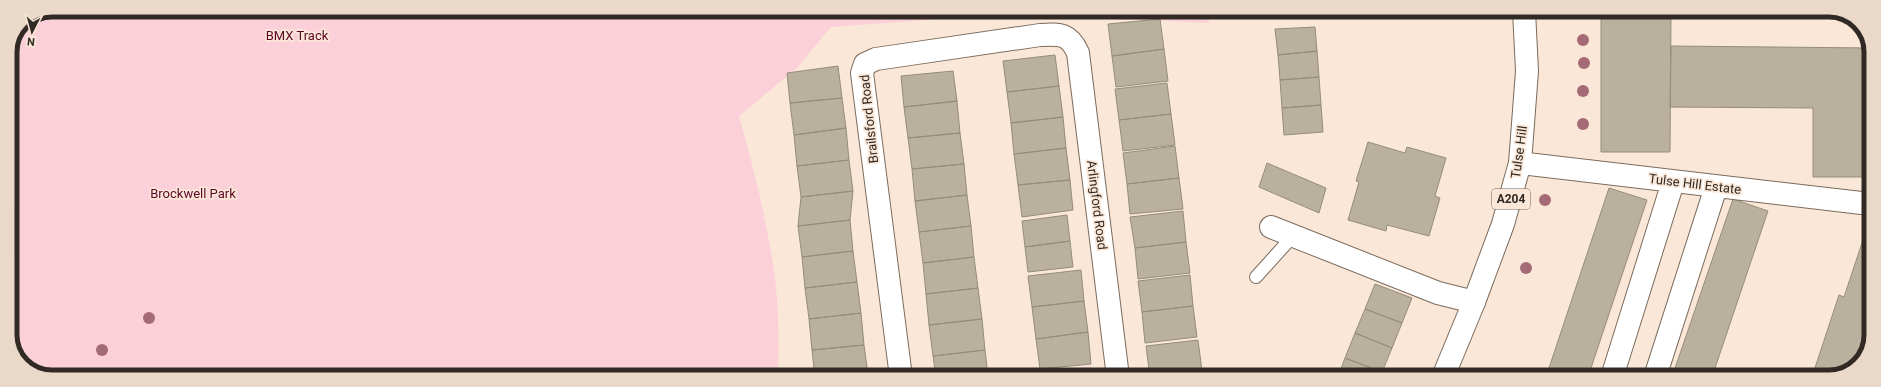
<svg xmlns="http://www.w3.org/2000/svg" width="1881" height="387" font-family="Roboto,sans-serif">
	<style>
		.green { fill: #fcd0d8 }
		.building { fill: #b9b19d; stroke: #948d79 }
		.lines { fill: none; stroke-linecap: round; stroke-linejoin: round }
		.service-casing { stroke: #7b6b5d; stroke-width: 14 }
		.minor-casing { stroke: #7b6b5d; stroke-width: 24 }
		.primary-casing { stroke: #7b6b5d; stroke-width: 24 }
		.service { stroke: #fff; stroke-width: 12 }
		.minor { stroke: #fff; stroke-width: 22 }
		.primary { stroke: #fff; stroke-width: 22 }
		.tree { fill: #a46b76 }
		.labels { text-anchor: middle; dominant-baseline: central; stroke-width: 3.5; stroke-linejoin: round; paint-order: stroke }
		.shield { fill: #fae7d7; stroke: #6d635a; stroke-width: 1 }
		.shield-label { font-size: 12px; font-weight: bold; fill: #312a24 }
		.park-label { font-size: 13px; fill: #5e0627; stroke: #fae7d7 }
		.street-label { font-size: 13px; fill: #312a24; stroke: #fae7d7 }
		.rim { fill: none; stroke: #312a24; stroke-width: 5 }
	</style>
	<rect width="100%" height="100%" fill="#fae7d7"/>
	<!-- green -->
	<path class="green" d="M52,10L1210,11L1209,23L1100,18L1096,13L1009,14L831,27L796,69L739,116C753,165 765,214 773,264C779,301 779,340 778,377L44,376L21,363L10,340V52L23,22Z
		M1090,366L1092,377H1025Z"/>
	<!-- building -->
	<path class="building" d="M1601,11H1671L1670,152H1601Z
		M1160,19L1164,49L1112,56L1108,24Z
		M1315,27L1317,51L1278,55L1275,29Z
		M1671,46L1871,48L1870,177H1813V108L1670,107Z
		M1164,49L1168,81L1116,87L1112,56Z
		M1317,51L1319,77L1280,80L1278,55Z
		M1055,55L1059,86L1007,92L1003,61Z
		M838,66L842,98L790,103L787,73Z
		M953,71L957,101L904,107L901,76Z
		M1319,77L1321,105L1282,108L1280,80Z
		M1167,83L1171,114L1119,120L1115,89Z
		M1059,86L1063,117L1011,123L1007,92Z
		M842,98L846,128L794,135L790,103Z
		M957,101L960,133L908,138L904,107Z
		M1321,105L1323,132L1284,135L1282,108Z
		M1171,114L1175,145L1123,151L1119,120Z
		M1063,117L1066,148L1014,154L1011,123Z
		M846,128L849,160L797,166L794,135Z
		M960,133L964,164L912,169L908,138Z
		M1368,142L1405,153L1407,147L1446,158L1435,196L1440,198L1429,236L1387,225L1386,231L1348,220L1359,182L1356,181Z
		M1175,146L1179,178L1127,184L1123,153Z
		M1066,148L1070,180L1018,185L1014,154Z
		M849,160L853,191L801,197L797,166Z
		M1267,163L1326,188L1319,213L1259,187Z
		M964,164L967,195L915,201L912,169Z
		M1179,178L1183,209L1130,214L1127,184Z
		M1070,180L1073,210L1022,217L1018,185Z
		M1609,188L1647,200L1588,377H1546Z
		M853,191L850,220L798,226L801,197Z
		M967,195L971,226L919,232L915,201Z
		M1733,199L1768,211L1712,377H1672Z
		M1183,211L1186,242L1135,248L1130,217Z
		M1067,215L1070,241L1025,247L1022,221Z
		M850,220L853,251L802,257L798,226Z
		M1869,222H1870V335L1864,353L1856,367L1829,377H1812L1839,295L1844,297Z
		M971,226L974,257L923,263L919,232Z
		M1070,241L1073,267L1028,272L1025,247Z
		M1186,242L1190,273L1138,279L1135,248Z
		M853,251L857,282L805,288L802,257Z
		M974,257L978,288L926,294L923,263Z
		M1081,270L1084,301L1032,307L1028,276Z
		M1190,275L1193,306L1142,312L1138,281Z
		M857,282L861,313L809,319L805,288Z
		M1375,284L1412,298L1402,323L1365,309Z
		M978,288L982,319L929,325L926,294Z
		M1084,301L1088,332L1036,339L1032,307Z
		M1193,306L1197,337L1145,343L1142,312Z
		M1365,309L1402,323L1392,348L1355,333Z
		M861,313L864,345L812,350L809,319Z
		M982,319L985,350L933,356L929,325Z
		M1088,332L1091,364L1040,369L1036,339Z
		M1355,333L1392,348L1382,372L1345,358Z
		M1198,340L1202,371L1150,377L1146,346Z
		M864,345L868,375L815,377L812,350Z
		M985,350L988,377H936L933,356Z
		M1345,358L1382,372L1380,377H1338Z
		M1202,371L1203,377H1153Z"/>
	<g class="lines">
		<!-- service casing -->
		<g class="service-casing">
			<path id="service" d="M1256,277L1293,236"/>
		</g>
		<!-- minor casing -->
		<g class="minor-casing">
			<path id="minor" d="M1520,163L1870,204
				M1271,227L1438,293L1474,302
				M901,377L862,73L865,64L876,59L1040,35C1060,34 1069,33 1078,53L1118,377
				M1612,377L1673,182
				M1655,377L1716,187"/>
		</g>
		<!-- primary casing -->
		<g class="primary-casing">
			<path id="primary" d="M1443,377L1474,302L1503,224L1520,163L1527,71L1524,11"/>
		</g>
		<!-- service -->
		<use href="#service" class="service"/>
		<!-- minor -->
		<use href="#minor" class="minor"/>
		<!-- primary -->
		<use href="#primary" class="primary"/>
	</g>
	<!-- trees -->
	<g class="tree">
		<circle cx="1583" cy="40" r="6"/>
		<circle cx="1584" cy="63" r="6"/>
		<circle cx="1583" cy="91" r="6"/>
		<circle cx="1583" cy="124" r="6"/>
		<circle cx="1545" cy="200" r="6"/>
		<circle cx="1526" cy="268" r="6"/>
		<circle cx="149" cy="318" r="6"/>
		<circle cx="102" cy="350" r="6"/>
	</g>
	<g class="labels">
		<!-- shield labels -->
		<rect class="shield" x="1492" y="189" width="38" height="20" rx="3"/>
		<g class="shield-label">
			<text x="1511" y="199">A204</text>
		</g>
		<!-- park labels -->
		<g class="park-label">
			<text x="297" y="35">BMX Track</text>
			<text x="193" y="193">Brockwell Park</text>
		</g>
		<!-- street labels -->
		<g class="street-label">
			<text transform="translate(869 119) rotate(-96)">Brailsford Road</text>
			<text transform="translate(1519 152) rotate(-82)">Tulse Hill</text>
			<text transform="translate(1695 184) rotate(7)">Tulse Hill Estate</text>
			<text transform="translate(1097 205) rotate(83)">Arlingford Road</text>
		</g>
	</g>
	<!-- crop -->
	<path d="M0 0H1881V387H0ZM52 17H1829A35 35 0 0 1 1864 52V335A35 35 0 0 1 1829 370H52A35 35 0 0 1 17 335V52A35 35 0 0 1 52 17Z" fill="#ead8c9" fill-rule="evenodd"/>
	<path class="rim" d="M52 17H1829A35 35 0 0 1 1864 52V335A35 35 0 0 1 1829 370H52A35 35 0 0 1 17 335V52A35 35 0 0 1 52 17Z"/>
	<!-- north arrow -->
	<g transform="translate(32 32) rotate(186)" stroke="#fae7d7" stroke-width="3" paint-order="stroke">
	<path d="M0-3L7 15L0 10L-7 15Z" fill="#312a24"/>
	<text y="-6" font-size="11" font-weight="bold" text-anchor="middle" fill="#312a24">N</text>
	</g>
</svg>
